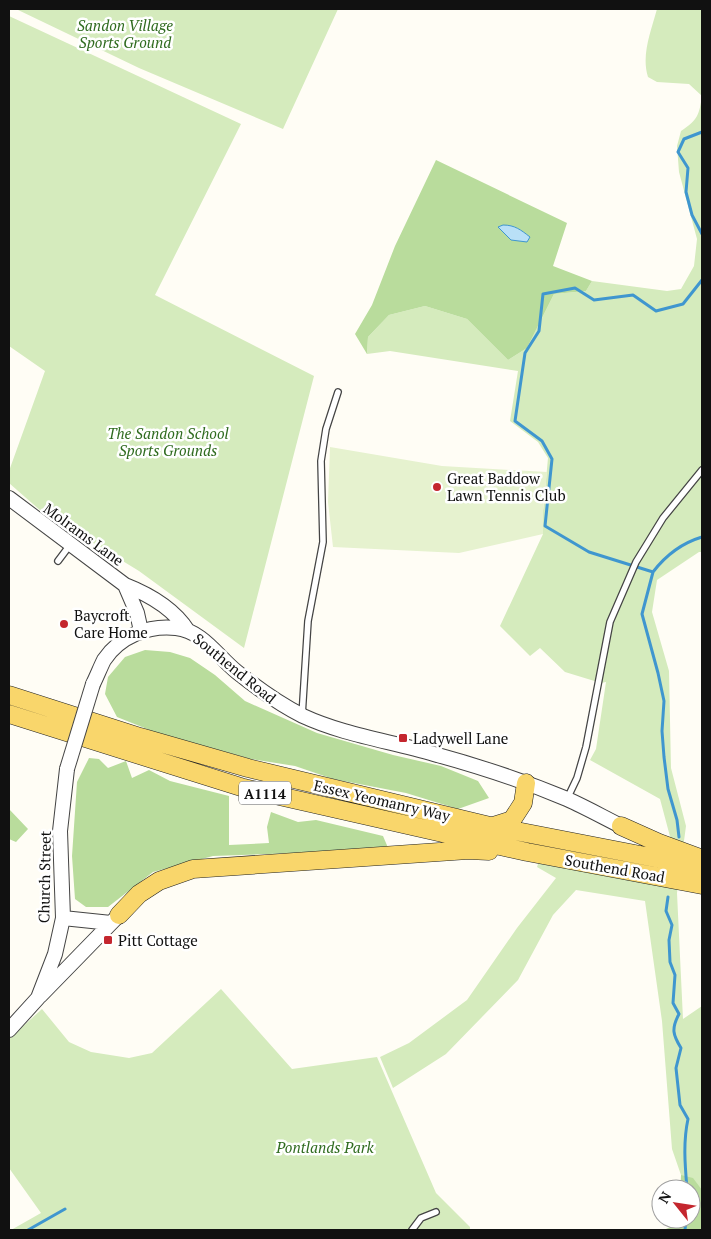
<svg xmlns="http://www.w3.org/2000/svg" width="711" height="1239" font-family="'PT Serif',serif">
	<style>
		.green { fill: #d5ebbd }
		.forest { fill: #b9dc9c }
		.pitch { fill: #e6f2cf }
		.water { fill: #b9e0f7; stroke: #3f96cf }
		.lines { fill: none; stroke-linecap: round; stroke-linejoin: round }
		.stream { stroke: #3f96cf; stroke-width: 3 }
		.service-casing { stroke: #444; stroke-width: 8 }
		.tertiary-casing { stroke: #444; stroke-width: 16 }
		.primary-casing { stroke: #222; stroke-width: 19 }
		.service { stroke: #fff; stroke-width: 5.5 }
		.tertiary { stroke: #fff; stroke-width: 14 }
		.primary { stroke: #f9d66b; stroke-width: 18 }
		.tertiary-bridge-casing { stroke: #444; stroke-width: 16; stroke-linecap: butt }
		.tertiary-bridge { stroke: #fff; stroke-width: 14 }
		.poi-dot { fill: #c4262e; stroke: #fff; stroke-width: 2 }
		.labels { text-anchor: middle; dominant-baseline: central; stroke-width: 5; stroke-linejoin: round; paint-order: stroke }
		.shield { fill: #fff; stroke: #585858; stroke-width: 1 }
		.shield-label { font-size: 14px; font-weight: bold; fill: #111 }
		.park-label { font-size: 15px; font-style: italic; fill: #2f6b1f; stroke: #fff }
		.poi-label { font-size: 15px; fill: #111; stroke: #fff; text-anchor: start }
		.street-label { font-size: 15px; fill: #111; stroke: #fff }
	</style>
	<rect width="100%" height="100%" fill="#fffdf5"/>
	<!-- green -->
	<path class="green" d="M16,9H338L283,129L139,68Z
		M657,9H702V552H699L657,580L652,612L669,671L671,768L686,826L677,893L683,1019L702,1006V1230H663L678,1225L679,1219H691V1189H680L681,1175L672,1149L662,1021L645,901L576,890L553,915L518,980L446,1054L393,1088L380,1057L409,1043L467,1000L517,928L556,878L537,867L539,861L662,885L672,844L660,799L590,760L596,749L606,682L601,683L565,672L540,648L530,656L500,626L543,534V511L548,458L538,442L510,421L518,371L390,351L367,354L368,337L389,315L425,306L467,319L508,360L527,348L554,294L586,291L592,281L667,291L681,289L694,266L697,239L679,172L677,146L681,131C698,120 699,115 702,96L689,84L657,82L648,77C641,55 651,31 657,9Z
		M9,16L241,124L155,295L314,376L244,648L139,571L41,511L9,483V471L45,371L9,346Z
		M221,989L292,1069L377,1057L436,1193L470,1227V1230H11L41,1213L9,1168V1039L42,1009L69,1042L91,1052L129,1058L152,1053Z"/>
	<!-- forest -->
	<path class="forest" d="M436,160L567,223L553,266L592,281L586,291L554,294L527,348L508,360L467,319L425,306L389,315L368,337L367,354L355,334L372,305L395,246Z
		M145,650L170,652L190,658L215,675L245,701L317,733L393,755L441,766L478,781L489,798L458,809L406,793L333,779L295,766L251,759L157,733L117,717L105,694L108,677L125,657Z
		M89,758L99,759L108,768L126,761L132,778L149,770L170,781L229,796V845L269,843L267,827L271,812L298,822L316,820L383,836L389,850L213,856L153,872L108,907H86L75,899L72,856L77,782Z
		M9,809L28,829L16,842L9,839Z
		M681,1175L693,1178L702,1190V1230H663L678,1225L679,1219H691V1189H681Z"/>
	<!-- pitch -->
	<path class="pitch" d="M330,447L442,466L547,472L543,511V534L459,553L333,547L328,502Z"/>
	<!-- water -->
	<path class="water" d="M503,225C515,225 521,230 530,237L527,242L511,240L498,227Z"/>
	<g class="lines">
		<!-- stream -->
		<path class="stream" d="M702,132L684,139L678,152L688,168L686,192L692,215L702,234
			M702,280L683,304L656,311L633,295L594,300L575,288L543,294L539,331L525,353L515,421L542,441L552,459L545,526L589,552L653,572C666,555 682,543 702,537
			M653,572L642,614L658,673L664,701L662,731L664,757L668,789L677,820L679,837
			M668,897L666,911L672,925L669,940L670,962L675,975L673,1003L679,1014C671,1029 673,1035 681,1048L676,1068L680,1105L688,1119C683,1142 685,1165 687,1189
			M28,1230L65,1209
			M685,1230L686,1219"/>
		<!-- service casing -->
		<g class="service-casing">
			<path id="service" d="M58,561L70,545
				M302,716L308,621L323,542L321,461L326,429L338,392
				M567,799L577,778L586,747L610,622L636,562L663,518L702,470
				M412,1230L421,1218L436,1212"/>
		</g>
		<!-- tertiary casing -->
		<g class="tertiary-casing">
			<path id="tertiary" d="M9,498L125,585L137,613L141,631
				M125,585C148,594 174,609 188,631
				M93,684C97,676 100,668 104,660C120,636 148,625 176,628C203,631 217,656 237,672C257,688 279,704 303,716C344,735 390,741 434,754C478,766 524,781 567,799C585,807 603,817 621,826
				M63,918L111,923
				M40,996L119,915
				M9,1030L38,998L55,954L63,918L60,831L67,769"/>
		</g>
		<!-- primary casing -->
		<g class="primary-casing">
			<path id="primary" d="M9,695L140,737L248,768L490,826L702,867
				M9,714L244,788L527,852L702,885
				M493,826L512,820L523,803L526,783
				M621,826L659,843L697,857
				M119,915L139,894L159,881L193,869L468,850L489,851"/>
		</g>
		<!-- service -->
		<use href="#service" class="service"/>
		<!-- tertiary -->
		<use href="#tertiary" class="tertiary"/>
		<!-- primary -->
		<use href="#primary" class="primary"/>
		<!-- tertiary-bridge casing -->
		<g class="tertiary-bridge-casing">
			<path id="tertiary-bridge" d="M67,769L93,684"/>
		</g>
		<!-- tertiary-bridge -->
		<use href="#tertiary-bridge" class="tertiary-bridge"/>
	</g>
	<!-- markers -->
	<g class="poi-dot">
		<circle cx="437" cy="487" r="5"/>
		<circle cx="64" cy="624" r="5"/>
		<rect x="398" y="733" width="10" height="10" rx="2.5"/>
		<rect x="103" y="935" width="10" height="10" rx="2.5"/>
	</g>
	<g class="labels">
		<!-- shield labels -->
		<rect class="shield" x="239" y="781.5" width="52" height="23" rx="4"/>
		<g class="shield-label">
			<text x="265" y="793">A1114</text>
		</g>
		<!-- park labels -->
		<g class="park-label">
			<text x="125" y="25">Sandon Village<tspan x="125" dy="17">Sports Ground</tspan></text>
			<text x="168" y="433">The Sandon School<tspan x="168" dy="17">Sports Grounds</tspan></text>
			<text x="325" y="1147">Pontlands Park</text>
		</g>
		<!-- poi labels -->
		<g class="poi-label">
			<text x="447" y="478">Great Baddow<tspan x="447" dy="17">Lawn Tennis Club</tspan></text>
			<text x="74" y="615">Baycroft<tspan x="74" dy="17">Care Home</tspan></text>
			<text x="413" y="738">Ladywell Lane</text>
			<text x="118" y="940">Pitt Cottage</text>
		</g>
		<!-- street labels -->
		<g class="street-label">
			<text transform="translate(84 534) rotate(36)">Molrams Lane</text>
			<text transform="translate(235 668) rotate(39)">Southend Road</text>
			<text transform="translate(382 800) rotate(13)">Essex Yeomanry Way</text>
			<text transform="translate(615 868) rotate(10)">Southend Road</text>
			<text transform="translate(44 877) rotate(-89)">Church Street</text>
		</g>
	</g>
	<!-- border -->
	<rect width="711" height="1239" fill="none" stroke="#111111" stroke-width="20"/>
	<!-- north arrow -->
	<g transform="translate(676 1204) rotate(300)"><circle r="24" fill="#ffffff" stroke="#a0a0a0"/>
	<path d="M0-4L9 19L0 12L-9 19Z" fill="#c4262e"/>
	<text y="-8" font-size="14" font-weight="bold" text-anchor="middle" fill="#111111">N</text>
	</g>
</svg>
